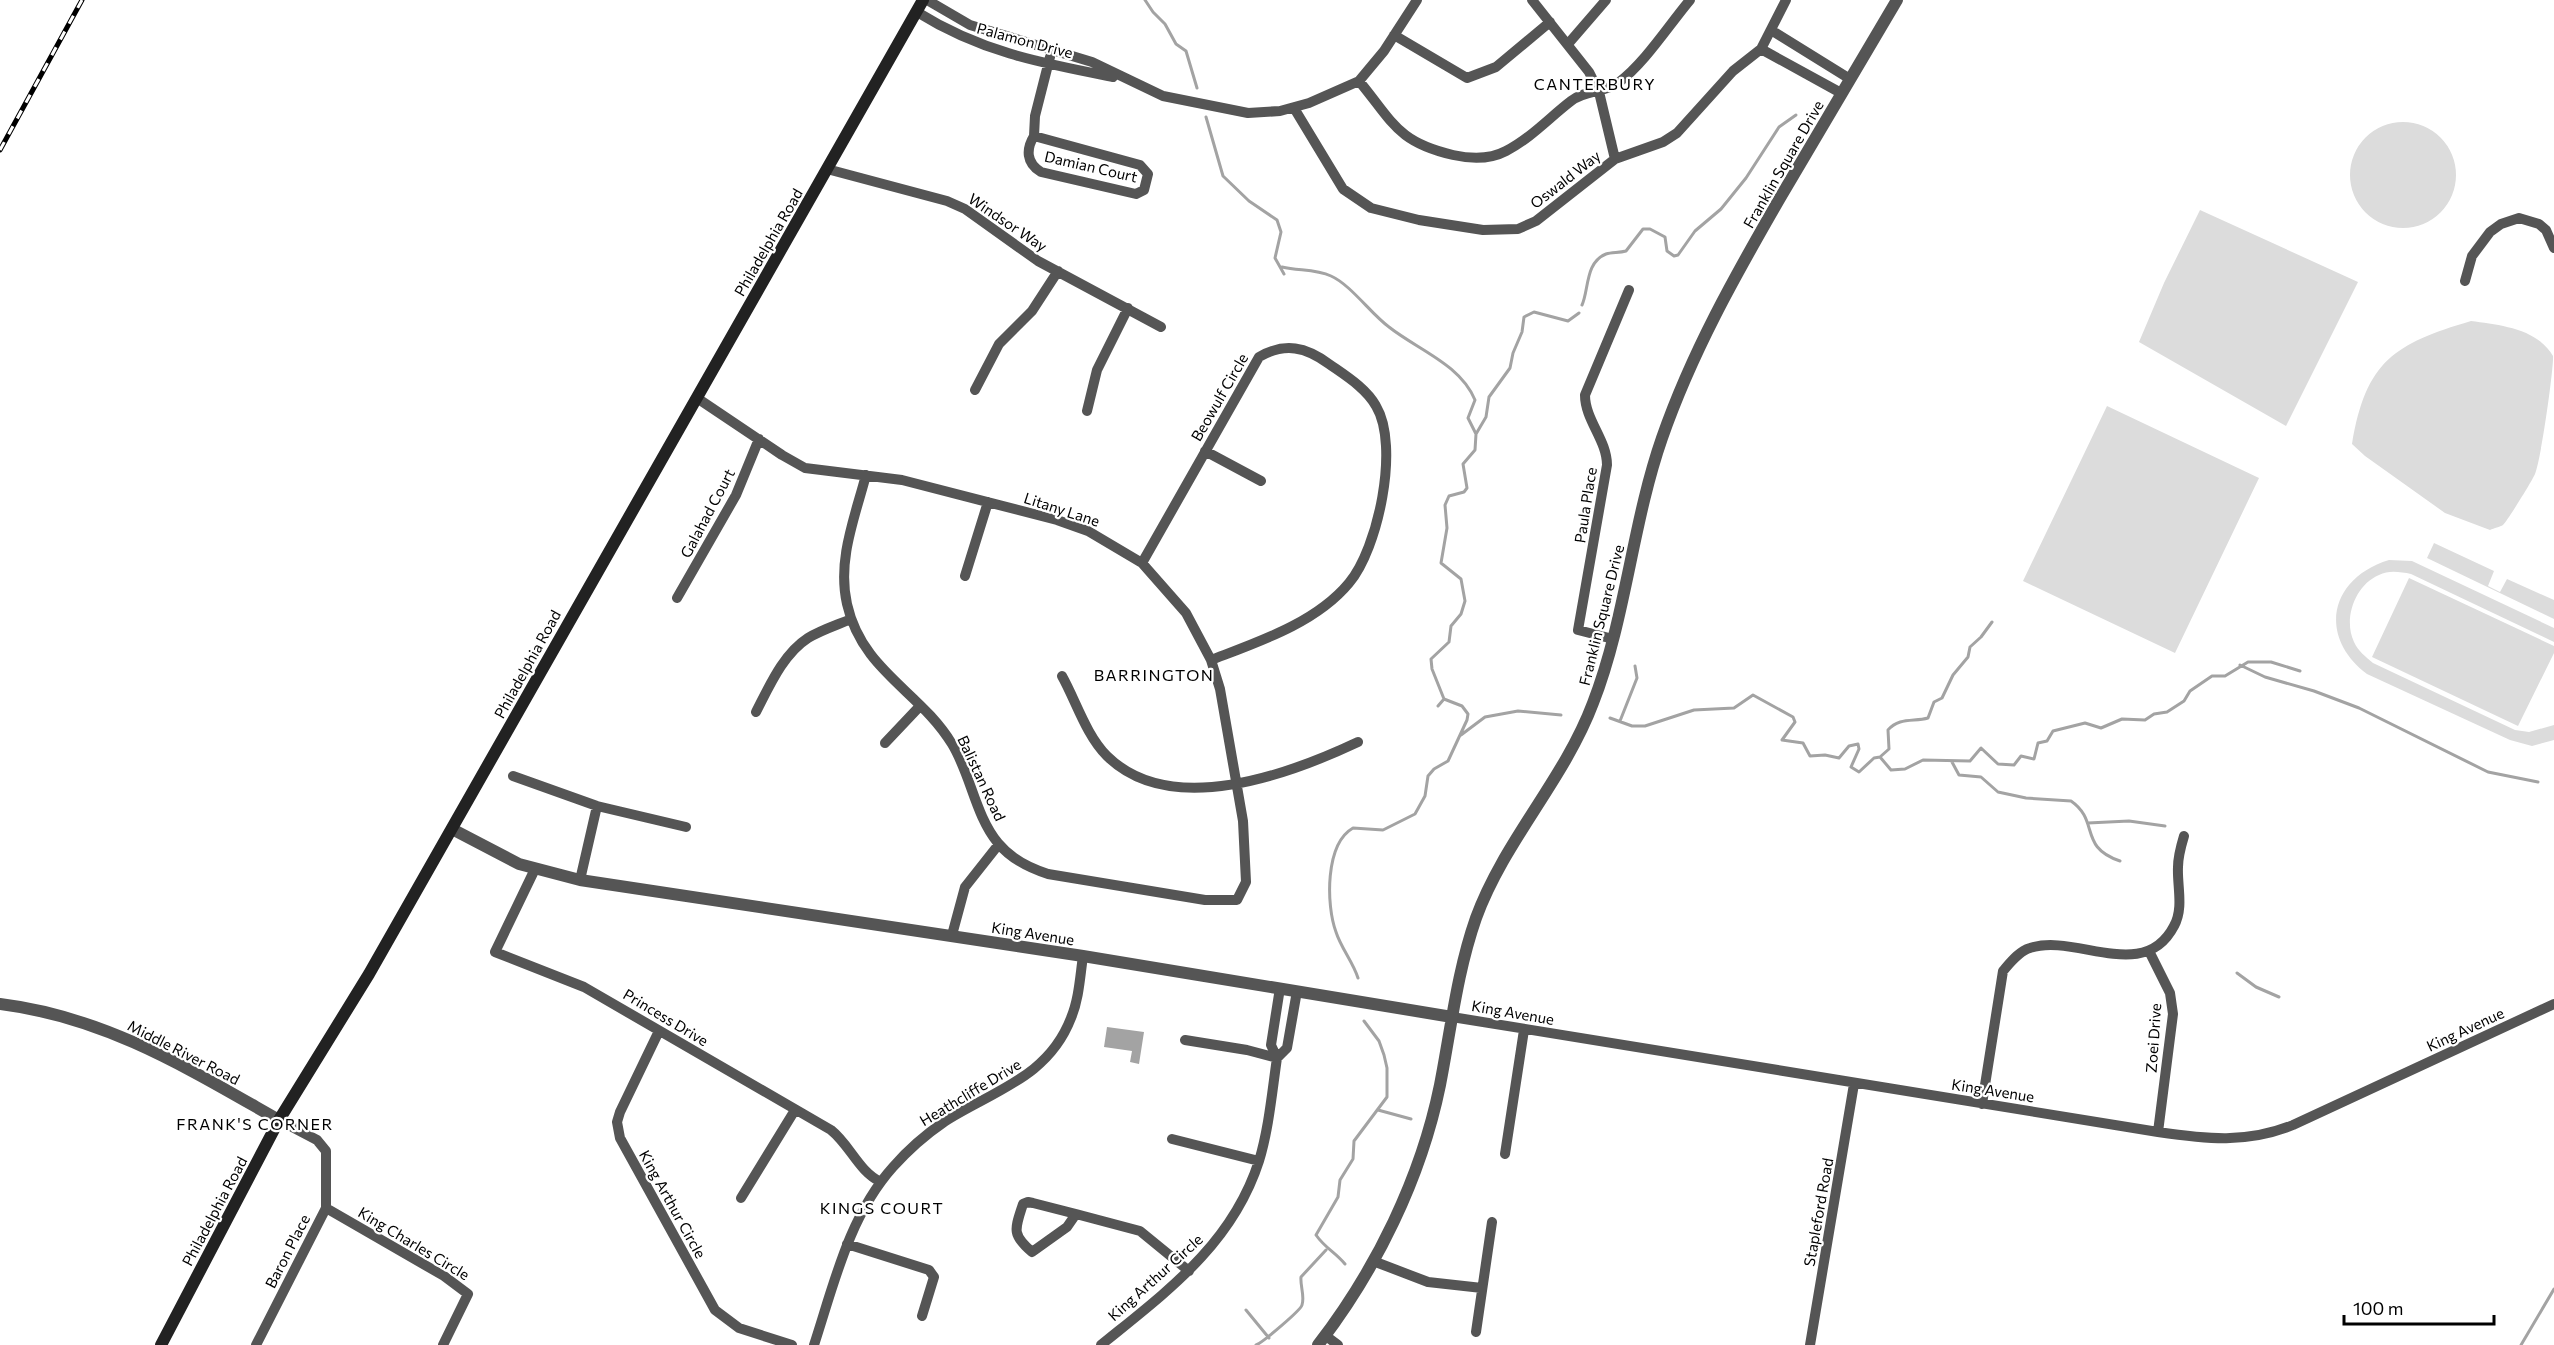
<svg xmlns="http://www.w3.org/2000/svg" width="2554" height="1345" font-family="Commissioner,sans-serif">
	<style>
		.green { fill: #dcdcdc }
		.water { fill: #a3a3a3 }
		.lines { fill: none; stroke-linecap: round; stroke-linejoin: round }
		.stream { stroke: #a3a3a3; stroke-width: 3 }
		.minor { stroke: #555; stroke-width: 10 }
		.tertiary { stroke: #555; stroke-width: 12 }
		.secondary { stroke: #222; stroke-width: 12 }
		.rail-casing { stroke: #000; stroke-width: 5 }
		.rail { stroke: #fff; stroke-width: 3; stroke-dasharray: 9; stroke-linecap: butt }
		.labels { text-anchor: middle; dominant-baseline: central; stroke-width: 4.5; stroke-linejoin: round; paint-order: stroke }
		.street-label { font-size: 15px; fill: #000; stroke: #fff }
		.neighbourhood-label { font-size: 16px; letter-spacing: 1.5px; fill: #000; stroke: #fff }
	</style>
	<rect width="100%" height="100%" fill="#fff"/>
	<!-- green -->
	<path class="green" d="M2350 175a53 53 0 1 1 106 0a53 53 0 1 1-106 0Z
		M2200,210L2358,282L2286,426L2139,342L2164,283Z
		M2471,321C2499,325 2537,328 2553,356C2554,367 2541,460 2535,474C2532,481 2508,520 2503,525C2500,527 2494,528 2490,530L2445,513L2365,456L2352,444C2366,361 2394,344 2471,321Z
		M2107,406L2259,478L2175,653L2023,581Z
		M2434,543L2494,571L2488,586L2500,592L2507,579L2554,600V619L2427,558Z
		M2389,560L2412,561L2554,628V642L2411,574C2400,572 2389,570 2379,575C2355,585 2343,619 2354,642C2358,651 2366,657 2373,663L2515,730L2529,732L2554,725V740L2532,746L2510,740L2367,674C2317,636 2330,578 2389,560Z
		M2409,578L2554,646V653L2518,726L2372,657Z"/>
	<!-- water -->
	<path class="water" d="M1107,1027L1144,1032L1139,1064L1130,1062L1132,1051L1104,1047Z"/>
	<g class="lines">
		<!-- stream -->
		<path class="stream" d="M1145,0L1153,12L1165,24L1176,44L1186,51L1197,88
			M1206,117L1223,176L1249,201L1277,220L1281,232L1275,258L1284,274
			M1282,267C1299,271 1315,269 1331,276C1351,285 1371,314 1389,327C1418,350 1460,364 1475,400L1468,418L1476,434L1475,450L1463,464L1467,488L1464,492L1449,496L1445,505L1447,528L1441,563L1461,579L1465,601L1461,614L1451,626L1449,642L1431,659L1432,669L1444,699
			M1582,305C1589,290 1585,262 1606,254C1612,252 1619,253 1626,251L1643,229H1650L1665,237L1667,251L1674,256L1678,255L1695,231L1721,209L1746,178L1779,127L1796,115
			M1476,434L1486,417L1489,397L1510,368L1513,353L1522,332L1524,317L1534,312L1568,321L1579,313
			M2240,665L2265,677L2314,691L2359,708L2488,772L2538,782
			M1438,706L1444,699
			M1610,718L1632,726H1645L1694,710L1734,708L1753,695L1793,717L1795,722L1782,740L1803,743L1810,756L1825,755L1839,758L1849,746L1858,744L1859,749L1851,767L1859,772L1874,758L1880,757L1889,749L1888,730C1899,717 1914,722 1928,718L1934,702L1942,698L1953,675L1968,657L1970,647L1981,637L1992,622
			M1620,721L1637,678L1635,666
			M1461,735L1485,717L1518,711L1561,715
			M1880,757L1891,770L1905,769L1923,760L1970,761L1981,748L1998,764L2014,765L2021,756L2034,759L2038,743L2047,741L2053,731L2085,723L2101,728L2122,719L2145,720L2154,714L2167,712L2184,701L2190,691L2212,676H2225L2248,662H2271L2300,671
			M1952,762L1959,775L1981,777L1998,792L2026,798L2071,801C2100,821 2078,847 2120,861
			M2088,823L2129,821L2165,826
			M2237,973L2256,987L2279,997
			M1358,978C1353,962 1341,948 1336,932C1326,905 1325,844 1353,828L1383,830L1415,814L1425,796L1428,776L1434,769L1448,761L1467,720L1468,714L1462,706L1444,699
			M1378,1110L1411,1119
			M1345,1264C1335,1252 1325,1248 1316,1235L1338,1197L1340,1180L1353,1159L1354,1141L1387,1097V1068L1384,1055L1379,1041L1364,1021
			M1246,1310L1269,1338
			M1256,1345C1262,1343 1301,1310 1302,1305C1305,1296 1300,1286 1301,1277L1326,1250
			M2521,1345L2554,1289"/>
		<!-- minor -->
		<path class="minor" d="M927,0L970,25L1092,62L1163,96L1248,113L1280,111L1309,103L1359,81L1384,51L1417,0
			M1532,0L1589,72L1599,92L1615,159
			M917,12C981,52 1041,63 1113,77
			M1771,30L1850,79
			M1394,35L1467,78L1496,67L1550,22
			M1568,44L1606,0
			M1761,49L1841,93
			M1359,81C1393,122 1397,142 1453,155C1471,159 1489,160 1506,151C1531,138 1550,117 1571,101C1585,90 1603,93 1618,83C1644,64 1669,25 1690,0
			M1294,108L1343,189L1371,208L1419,220L1483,230L1518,229L1536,221L1615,159L1663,142L1677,133L1733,71L1761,49L1786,0
			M1034,136L1140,165L1148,174L1144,190L1136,194L1041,172C1026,163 1026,149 1034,136Z
			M1034,136L1035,116L1050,57
			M827,169L947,201L965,209L1038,261L1161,327
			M2465,281L2472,256L2490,232L2501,224L2519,218L2539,224L2546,230L2554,248
			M975,390L999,344L1032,311L1058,271
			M697,398L782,455L805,468L902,480L1057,520L1088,531L1142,563L1186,613L1211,660L1220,689L1243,821L1246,882L1237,900H1205L1048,874C1029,868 1011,859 998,843C975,815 971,775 952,744C920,691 862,671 847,604C837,560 855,517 866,475
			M1087,411L1097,370L1128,308
			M1205,451L1261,481
			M1142,563L1259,357C1285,342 1306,347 1329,364C1346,376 1366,388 1376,406C1400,446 1378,549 1349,583C1316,623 1258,642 1211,660
			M965,576L988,502
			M677,598L736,495L759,439
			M1613,639L1578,630L1607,465C1607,440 1585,420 1585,395L1629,290
			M1062,676C1076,701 1086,735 1107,756C1171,819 1290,774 1358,742
			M756,712C769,687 783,654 808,638C821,630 837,625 851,619
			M885,743L920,706
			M513,776L597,806L686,827
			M535,869L495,952L584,987L831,1130C850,1145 859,1172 881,1182
			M580,880L597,806
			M952,935L965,887L999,844
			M2149,951L2170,993L2173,1014L2158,1132
			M1280,988L1271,1045L1277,1058L1287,1048L1297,991
			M1452,1017L2158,1132C2206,1139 2247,1144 2293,1125L2554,1004
			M659,1031L620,1112L617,1122L620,1138L715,1310L739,1328L792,1345
			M1982,1104L2003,971C2010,963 2019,951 2030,948C2076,933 2144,984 2174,926C2184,908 2177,886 2178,867C2178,857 2181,846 2184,836
			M1172,1139L1259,1161
			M1505,1154L1524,1030
			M741,1198L795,1110
			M1028,1202L1033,1203L1076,1214L1067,1227L1032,1252C1011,1234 1015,1229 1023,1204Z
			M326,1208L444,1276L468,1294L443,1345
			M1076,1214L1140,1231L1189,1271
			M847,1244L929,1270L934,1277L922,1316
			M1373,1261L1428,1282L1482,1288
			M1476,1332L1492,1222
			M1326,1336L1338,1345
			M256,1345L326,1208V1151L317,1140L279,1120
			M814,1345C834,1284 849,1216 893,1167C908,1150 925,1135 944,1122C992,1091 1048,1078 1071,1018C1079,999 1080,977 1083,956
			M1101,1345C1166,1292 1232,1245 1259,1161C1269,1128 1272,1092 1277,1058L1247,1050L1185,1040
			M1810,1345L1854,1084"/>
		<!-- tertiary -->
		<path class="tertiary" d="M452,829L519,864L580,880L1083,956L1452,1017
			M0,1004C106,1017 189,1069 279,1120
			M1318,1345C1376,1270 1421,1178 1440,1085C1451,1029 1457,972 1476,918C1504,841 1564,780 1593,703C1626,618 1632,524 1662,438C1692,352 1735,276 1780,198C1819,132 1858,66 1897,0"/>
		<!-- secondary -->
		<path class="secondary" d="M161,1345L279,1120L369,974L923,0"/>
		<!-- rail casing -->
		<g class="rail-casing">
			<path id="rail" d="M0,150L82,0"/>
		</g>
		<!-- rail -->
		<use href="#rail" class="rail"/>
	</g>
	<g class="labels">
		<!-- street labels -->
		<g class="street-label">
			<text transform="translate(1025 40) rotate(15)">Palamon Drive</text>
			<text transform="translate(1783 164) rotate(-60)">Franklin Square Drive</text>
			<text transform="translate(1091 166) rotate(13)">Damian Court</text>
			<text transform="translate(1565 179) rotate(-38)">Oswald Way</text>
			<text transform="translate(1008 222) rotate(34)">Windsor Way</text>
			<text transform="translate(768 242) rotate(-60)">Philadelphia Road</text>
			<text transform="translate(1219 397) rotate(-60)">Beowulf Circle</text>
			<text transform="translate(1585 505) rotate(-81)">Paula Place</text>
			<text transform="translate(1062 509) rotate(18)">Litany Lane</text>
			<text transform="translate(707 513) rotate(-62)">Galahad Court</text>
			<text transform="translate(1601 615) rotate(-76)">Franklin Square Drive</text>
			<text transform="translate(527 664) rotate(-61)">Philadelphia Road</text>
			<text transform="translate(982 778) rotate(65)">Balistan Road</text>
			<text transform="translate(1033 933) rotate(9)">King Avenue</text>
			<text transform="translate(1513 1012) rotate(10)">King Avenue</text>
			<text transform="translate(666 1017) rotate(31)">Princess Drive</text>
			<text transform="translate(2465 1029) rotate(-25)">King Avenue</text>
			<text transform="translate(2153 1038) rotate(-86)">Zoei Drive</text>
			<text transform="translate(184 1052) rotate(27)">Middle River Road</text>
			<text transform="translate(1993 1090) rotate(9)">King Avenue</text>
			<text transform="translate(970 1092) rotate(-31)">Heathcliffe Drive</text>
			<text transform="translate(673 1204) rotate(61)">King Arthur Circle</text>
			<text transform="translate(214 1211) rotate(-62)">Philadelphia Road</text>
			<text transform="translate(1818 1212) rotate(-80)">Stapleford Road</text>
			<text transform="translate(414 1243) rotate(31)">King Charles Circle</text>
			<text transform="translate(287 1251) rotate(-63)">Baron Place</text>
			<text transform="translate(1155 1277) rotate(-42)">King Arthur Circle</text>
		</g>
		<!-- neighbourhood labels -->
		<g class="neighbourhood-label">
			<text x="1595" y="83">CANTERBURY</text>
			<text x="1154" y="674">BARRINGTON</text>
			<text x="255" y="1123">FRANK'S CORNER</text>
			<text x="882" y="1207">KINGS COURT</text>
		</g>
	</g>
	<!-- scale -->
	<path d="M2344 1315v9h150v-9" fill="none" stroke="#000000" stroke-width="3"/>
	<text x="2353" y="1315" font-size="18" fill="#000000" stroke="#ffffff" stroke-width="4.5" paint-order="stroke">100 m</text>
</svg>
